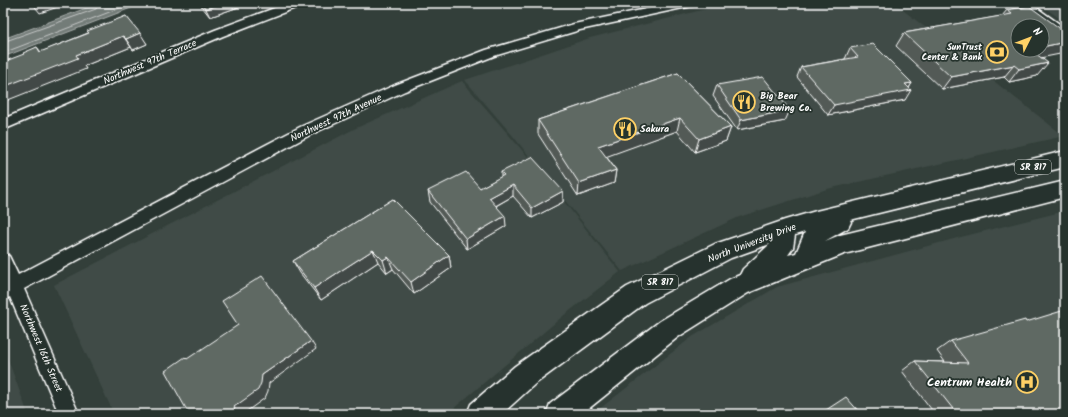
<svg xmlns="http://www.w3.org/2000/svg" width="1068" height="417" font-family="Kalam,sans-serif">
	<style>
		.built { fill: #404c47 }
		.water { fill: #737b78; stroke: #abb0ae }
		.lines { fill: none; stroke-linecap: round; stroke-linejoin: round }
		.shore { stroke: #c7cac9; stroke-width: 1 }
		.street-casing { stroke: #fff; stroke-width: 3 }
		.primary-casing { stroke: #fff; stroke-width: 3 }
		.street { fill: #26332d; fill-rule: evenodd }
		.primary { fill: #26332d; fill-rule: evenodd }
		.wall { fill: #525a56; stroke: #fff }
		.shaded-wall { fill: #424a46; stroke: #fff }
		.building { fill: #5f6964; stroke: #fff }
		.labels { text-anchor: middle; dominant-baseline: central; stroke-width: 3.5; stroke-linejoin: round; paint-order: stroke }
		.far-poi-label { font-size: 9px; font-weight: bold; fill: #fff; stroke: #26332d; text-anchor: end }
		.shield { fill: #26332d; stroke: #bec2c0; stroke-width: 1 }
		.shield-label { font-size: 9px; font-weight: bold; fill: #fff }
		.street-label { font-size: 10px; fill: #fff; stroke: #26332d }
		.poi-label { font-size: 10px; font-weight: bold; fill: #fff; stroke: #26332d; text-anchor: start }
		.near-poi-label { font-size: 12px; font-weight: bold; fill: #fff; stroke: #26332d; text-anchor: end }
	</style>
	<rect width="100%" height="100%" fill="#333f3a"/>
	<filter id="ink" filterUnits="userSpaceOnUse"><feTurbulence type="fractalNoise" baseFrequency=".025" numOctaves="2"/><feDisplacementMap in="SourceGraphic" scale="8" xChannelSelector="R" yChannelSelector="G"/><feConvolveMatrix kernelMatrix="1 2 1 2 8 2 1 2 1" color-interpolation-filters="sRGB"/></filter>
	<g filter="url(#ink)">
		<!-- built -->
		<path class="built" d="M743,3H894L1064,136L827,189L739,217L622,271L513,136L465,80L590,38L714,7Z
			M1038,3H1065V22Z
			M462,81L534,164L620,272L563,316L447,414H114L54,285L354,129Z
			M1065,211V414H593L692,337L777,287L961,237Z
			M3,346L28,414H3Z"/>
		<!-- water -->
		<path class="water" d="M100,3H144L3,57V39Z"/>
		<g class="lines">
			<!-- shore -->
			<path class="shore" d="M3,42L96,9L99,3
				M3,53L133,3"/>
			<!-- street casing -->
			<g class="street-casing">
				<path id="street" d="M288,3H305L303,5L223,36L3,130V119L215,30Z
					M675,3H698L696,5L692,6L580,30L494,56L405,91L310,135L24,289L79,414H59L10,297L3,300V254L9,256L18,275L300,127L395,85L486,50L574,24Z
					M1016,3H1030L1065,28V38L1061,37Z"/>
			</g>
			<!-- primary casing -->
			<g class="primary-casing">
				<path id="primary" d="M1065,151V167L850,220L851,222L848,228L825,241L840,235L1065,181V197L844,254L748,293L678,337L582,414H546L550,404L660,321L730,279L740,275L743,269L770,244L731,258L645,303L535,384L502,414H467L471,404L515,366L627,287L715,244L785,220L816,211ZM805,232L796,253L788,255L793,248L795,235Z"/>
			</g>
			<!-- street -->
			<use href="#street" class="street"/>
			<!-- primary -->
			<use href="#primary" class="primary"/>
		</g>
		<!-- wall -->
		<path class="wall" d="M199,3H250L210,17Z
			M1029,6L1041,57L1037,76L1009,82L1004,77L942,89L896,46L904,33L1002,16L1007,10Z
			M126,16L147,44L133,50L131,47L84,66L86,69L24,54L37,47L41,52L88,33Z
			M850,48L912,83L909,88L905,100L828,115L797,77L801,67L845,59Z
			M678,73L731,127L726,141L695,152L677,131L606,156L616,170L614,183L578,196L538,134V120Z
			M717,85L785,121L737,130L713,96Z
			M501,172L563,191V202L532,218L513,196L496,206L506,226L467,249L430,202L428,191L480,188L501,177Z
			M393,199L449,255L451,268L414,294L393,269L387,273L378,262L321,300L300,273L293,261Z
			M951,341L1065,414H935L902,371L915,361L945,362L937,351Z"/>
		<!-- shaded-wall -->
		<path class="shaded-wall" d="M32,3H60L61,6L40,13Z
			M225,3H250L210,17L206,9Z
			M140,33L147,44L133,50L126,39Z
			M123,36L131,47L84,66L86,69L3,102V87L76,55Z
			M1065,42V53L1020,62L1029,50H1042V47Z
			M1048,63L1037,76L1009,82L1019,69Z
			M1014,65L1004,77L942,89L951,77Z
			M912,83L907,91L911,90L905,100L828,115L834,105L905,84Z
			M790,110L785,121L737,130L741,120Z
			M680,118L677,131L597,160L598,146Z
			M731,127L726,141L695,152L699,139Z
			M616,170L614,183L578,196L579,183Z
			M513,185V196L490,209L489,198Z
			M563,191V202L532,218V208Z
			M505,216L506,226L467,249L466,239Z
			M373,250L378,262L321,300L314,288Z
			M449,255L451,268L414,294L411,282Z
			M388,257L393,269L387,273L383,260Z
			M311,341L316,349L269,383L268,391L265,398L243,414H229L234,407L262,375Z"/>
		<!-- building -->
		<path class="building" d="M201,3H225L206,9Z
			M1029,6L1065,32V42L1042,47V26H1018V50H1031L1048,63L1019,69L1014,65L951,77L904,33L1012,14L1007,10Z
			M126,16L140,33L126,39L123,36L76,55L78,58L3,87V62L24,54L23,53L37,47L40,52L89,33L87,31Z
			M873,44L912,83L905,84L911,90L834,105L801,67L858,57L850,48Z
			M678,73L731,127L699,139L680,118L598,146L616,170L579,183L538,120Z
			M763,77L790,110L741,120L717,85Z
			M532,157L563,191L532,208L513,185L489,198L505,216L466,239L428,191L466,172L480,188L504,175L501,172Z
			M393,199L449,255L411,282L388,257L383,260L373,250L314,288L293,261Z
			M262,276L311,341L262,375L261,383L258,390L234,407L235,409L229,414H189L165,371L185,357L187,359L238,325L222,301Z
			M1065,310V414H957L915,361L968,363L951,341L1025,320L1026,322Z
			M846,397L861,414H820Z"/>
	</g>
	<!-- icons -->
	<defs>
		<g id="bank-ring" transform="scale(1.15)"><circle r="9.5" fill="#26332d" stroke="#ffd166" stroke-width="1.5"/><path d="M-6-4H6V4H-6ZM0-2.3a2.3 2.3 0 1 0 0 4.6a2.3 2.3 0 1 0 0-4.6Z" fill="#ffd166"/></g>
		<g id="restaurant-ring" transform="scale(1.15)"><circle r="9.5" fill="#26332d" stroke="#ffd166" stroke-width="1.5"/><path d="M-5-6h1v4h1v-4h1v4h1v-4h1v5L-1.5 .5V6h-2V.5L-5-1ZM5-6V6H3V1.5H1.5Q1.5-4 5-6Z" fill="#ffd166"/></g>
		<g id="hospital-ring" transform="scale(1.15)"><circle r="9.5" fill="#26332d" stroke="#ffd166" stroke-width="1.5"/><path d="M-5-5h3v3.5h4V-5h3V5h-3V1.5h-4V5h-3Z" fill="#ffd166"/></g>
	</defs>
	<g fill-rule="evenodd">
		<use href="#bank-ring" x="997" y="52"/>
		<use href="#restaurant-ring" x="744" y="102"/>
		<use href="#restaurant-ring" x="625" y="129"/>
		<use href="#hospital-ring" x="1027" y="382"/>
	</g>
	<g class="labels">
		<!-- far-poi labels -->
		<g class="far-poi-label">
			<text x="982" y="47">SunTrust<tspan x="982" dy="10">Center &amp; Bank</tspan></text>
		</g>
		<!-- shield labels -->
		<g class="shield">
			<rect x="1015" y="160" width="36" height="14" rx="3"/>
			<rect x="642" y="275" width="36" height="14" rx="3"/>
		</g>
		<g class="shield-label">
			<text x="1033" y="167">SR 817</text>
			<text x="660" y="282">SR 817</text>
		</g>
		<!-- street labels -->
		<g class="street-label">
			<text transform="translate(150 62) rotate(-23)">Northwest 97th Terrace</text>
			<text transform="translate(336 118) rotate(-25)">Northwest 97th Avenue</text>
			<text transform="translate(752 243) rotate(-21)">North University Drive</text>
			<text transform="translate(41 348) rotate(67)">Northwest 16th Street</text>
		</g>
		<!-- poi labels -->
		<g class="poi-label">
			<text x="760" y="96">Big Bear<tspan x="760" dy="12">Brewing Co.</tspan></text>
			<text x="640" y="129">Sakura</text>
		</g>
		<!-- near-poi labels -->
		<g class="near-poi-label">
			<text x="1012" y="382">Centrum Health</text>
		</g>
	</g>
	<!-- margin -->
	<rect width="1068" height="417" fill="none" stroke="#26332d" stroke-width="16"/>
	<rect x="8" y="8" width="1052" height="401" fill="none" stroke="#fff" stroke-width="1.5" filter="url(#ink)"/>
	<!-- north arrow -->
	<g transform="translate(1030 38) rotate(48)"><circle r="19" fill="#26332d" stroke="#7d8581"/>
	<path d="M0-3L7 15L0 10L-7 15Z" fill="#ffd166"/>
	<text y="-6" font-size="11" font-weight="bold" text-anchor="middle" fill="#ffffff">N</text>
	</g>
</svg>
